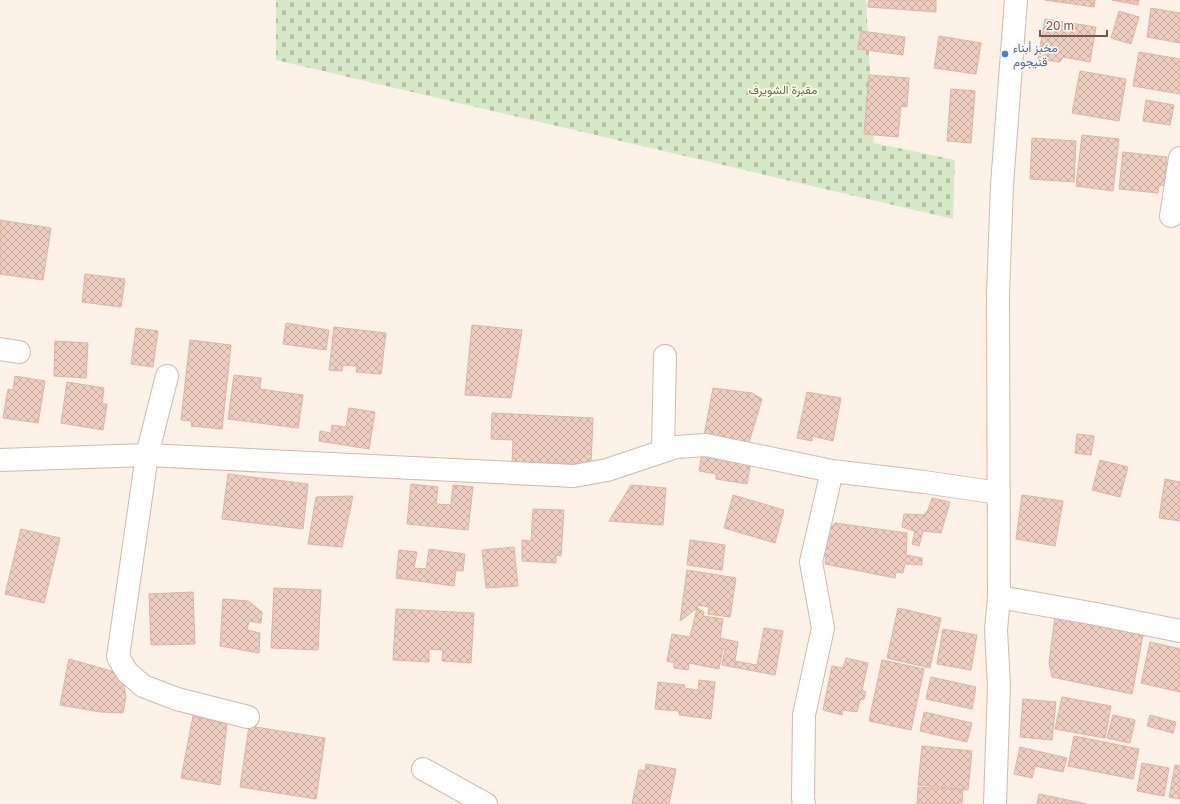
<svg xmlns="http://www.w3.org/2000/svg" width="1180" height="804" font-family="'Golos Text',Vazirmatn,sans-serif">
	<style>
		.cemetery { fill: url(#cemetery-stones) }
		.building { fill: url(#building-cross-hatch); stroke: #e0b3a2 }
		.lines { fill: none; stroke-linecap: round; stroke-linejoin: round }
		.minor-casing { stroke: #cebab1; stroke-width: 24 }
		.minor { stroke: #fff; stroke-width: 22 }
		.shop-dot { fill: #3f7fe0; stroke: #fef5ed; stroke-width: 1.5 }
		.labels { text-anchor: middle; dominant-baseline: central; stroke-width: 3.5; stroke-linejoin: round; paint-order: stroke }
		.shop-label { font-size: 12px; fill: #366cbe; stroke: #fef5ed; text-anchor: start }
		.park-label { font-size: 12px; fill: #5a7846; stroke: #fef5ed }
	</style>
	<defs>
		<pattern id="cemetery-stones" width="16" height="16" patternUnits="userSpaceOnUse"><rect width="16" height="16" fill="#d7e8c6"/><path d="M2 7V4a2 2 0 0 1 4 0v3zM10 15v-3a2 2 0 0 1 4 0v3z" fill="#b3bfa3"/></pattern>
		<pattern id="building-cross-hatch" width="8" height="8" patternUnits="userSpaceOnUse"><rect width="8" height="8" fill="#eecec0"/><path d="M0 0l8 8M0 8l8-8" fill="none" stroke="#c5aa9e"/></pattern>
	</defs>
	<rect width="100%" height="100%" fill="#fbf1e7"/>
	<!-- cemetery -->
	<path class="cemetery" d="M276,0H866L874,143L955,160L953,219L276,60Z"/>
	<!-- building -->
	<path class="building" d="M869,0H936V12L868,7Z
		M1045,0H1095L1094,7Z
		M1112,0H1139L1138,5Z
		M1151,8L1180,13V43L1147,37Z
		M1119,11L1139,17L1131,44L1111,38Z
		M1045,19L1096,27L1090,62L1063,57L1060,62L1038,59Z
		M861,31L905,37L903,55L858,49Z
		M939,36L981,43L976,74L934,68Z
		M1139,52L1180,59V94L1133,86Z
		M1080,71L1126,79L1119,121L1072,113Z
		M869,75L909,78L907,107L901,106L898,137L864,134Z
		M951,89L975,91L971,143L947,141Z
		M1146,100L1174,105L1170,125L1143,121Z
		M1082,135L1119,139L1113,191L1076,186Z
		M1032,138L1076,141L1074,182L1030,179Z
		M1123,152L1167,157L1164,186L1159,185L1158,193L1119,189Z
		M0,220L51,228L43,280L0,274Z
		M85,274L125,279L121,307L82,302Z
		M286,323L329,330L326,350L283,344Z
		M472,325L522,330L511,398L465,395Z
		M334,327L386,333L381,374L356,372L357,366L343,365L342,371L329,370Z
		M136,328L158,331L153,367L131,364Z
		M190,340L231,345L222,429L191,426L192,421L181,420Z
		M55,341L88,343L86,378L54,376Z
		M234,375L261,378L260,389L303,395L298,428L228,419Z
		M15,376L45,381L38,423L3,418L8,389L13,390Z
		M67,382L104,388L102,404H107L103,430L61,423Z
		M713,388L752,393L762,399L747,449L703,441Z
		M807,392L841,398L833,441L812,436V441L797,438Z
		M349,408L375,412L369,449L319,441L320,431L331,433L332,425L346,427Z
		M492,413L593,418L591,465L512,462L513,440L491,439Z
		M1077,434L1094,436L1091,455L1075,453Z
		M703,447L752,456L747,484L716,479V474L699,471Z
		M1100,460L1128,467L1120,497L1092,490Z
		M228,474L308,484L303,529L222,519Z
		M1165,479L1180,482V521L1159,518Z
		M411,484L438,487L436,504L451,505L453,485L473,487L468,530L407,524Z
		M631,485L666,488L663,525L609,521Z
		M733,495L784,510L775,543L724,528Z
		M1022,495L1063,501L1055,546L1016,539Z
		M353,496L342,547L308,544L316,497Z
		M932,498L950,502L941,533L923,531L919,546L912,544L915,531L902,527L904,514L924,515L928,510Z
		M533,509L564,510L561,556L556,555V563L522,561V540L531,541Z
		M835,523L907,533L906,555L922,558V565L905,564L903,573L896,572L895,578L825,564L826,556L819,553L824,535Z
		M21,529L60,538L44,603L5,594Z
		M690,540L725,545L722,570L687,565Z
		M514,547L518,586L486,588L482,550Z
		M429,549L465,554L463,571L456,570L454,586L396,578L399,550L417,552L414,568L426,569Z
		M687,570L736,578L730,617L708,614L709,607L698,605L697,608L680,621Z
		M274,588L321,590L318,650L271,648Z
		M193,592L195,644L151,645L149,594Z
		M223,599L248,601L262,612L261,623L249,621L247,630L260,633L259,653L220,646Z
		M697,608L704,612L703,616L723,619L720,638L738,642L735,661L757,665L764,628L783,631L775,675L722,665L725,649L723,648L719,669L689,663L688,670L674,668V663L667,661L672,634L690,637Z
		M898,608L941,618L930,668L887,658Z
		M396,609L474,613L471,663L442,661L443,650L429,649V662L393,660Z
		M1055,616L1144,630L1132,694L1052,677L1049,663Z
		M943,629L977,635L971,670L937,664Z
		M1150,642L1180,649V692L1141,683Z
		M846,658L868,663L862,690L866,692L864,699L860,700L857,712L842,710V715L823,710L832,666L843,668Z
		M69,659L122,674L126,697L123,713L101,712L60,705Z
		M882,660L924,669L911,730L869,721Z
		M931,677L976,687L972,709L926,699Z
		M699,680L715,682L711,719L679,715V711L655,709L658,682L685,685L684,688L698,690Z
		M1062,697L1111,706L1105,738L1055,729Z
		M1023,699L1056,702L1052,740L1020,737Z
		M924,712L972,723L967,742L920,731Z
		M1113,715L1135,720L1130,743L1107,738Z
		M1150,715L1176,722L1173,733L1147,726Z
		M193,716L227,724L220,785L181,778Z
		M249,726L325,738L316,799L240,787Z
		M1074,736L1139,749L1133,779L1068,766Z
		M922,746L972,751L968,790L918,785Z
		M1020,747L1067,758L1063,772L1035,766L1032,778L1014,774Z
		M1142,763L1169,768L1164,796L1137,791Z
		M646,764L676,769L669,804H632L639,770L645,771Z
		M1175,765L1180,766V799L1169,797Z
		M918,787L963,790L962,804H917Z
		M1039,794L1087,804H1037Z"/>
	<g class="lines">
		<!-- minor casing -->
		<g class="minor-casing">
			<path id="minor" d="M1171,216L1180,158
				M0,349L19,352
				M167,376L147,455L118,657L127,672L143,686L177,699L248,717
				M663,451L665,356
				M0,460L147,455L574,476L607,470L676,447L706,445L832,471L924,482L999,493
				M999,597L1096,614L1180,631
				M423,769L486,804
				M804,804L803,798L804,715L823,628L811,562L832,471
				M995,804L999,686L996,630L999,597L998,294L1002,185L1016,0"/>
		</g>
		<!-- minor -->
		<use href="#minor" class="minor"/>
	</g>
	<!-- markers -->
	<circle class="shop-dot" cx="1005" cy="54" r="4"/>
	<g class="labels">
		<!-- shop labels -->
		<g class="shop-label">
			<text x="1013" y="47">مخبز أبناء<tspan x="1013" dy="14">قنيجوم</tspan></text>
		</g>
		<!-- park labels -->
		<g class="park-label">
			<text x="783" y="89">مقبرة الشويرف</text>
		</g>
	</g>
	<!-- scale -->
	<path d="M1040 30v6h67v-6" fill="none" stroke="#73564d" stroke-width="2"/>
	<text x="1046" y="30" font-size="12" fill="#73564d" stroke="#fef5ed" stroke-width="3" paint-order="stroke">20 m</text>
</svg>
